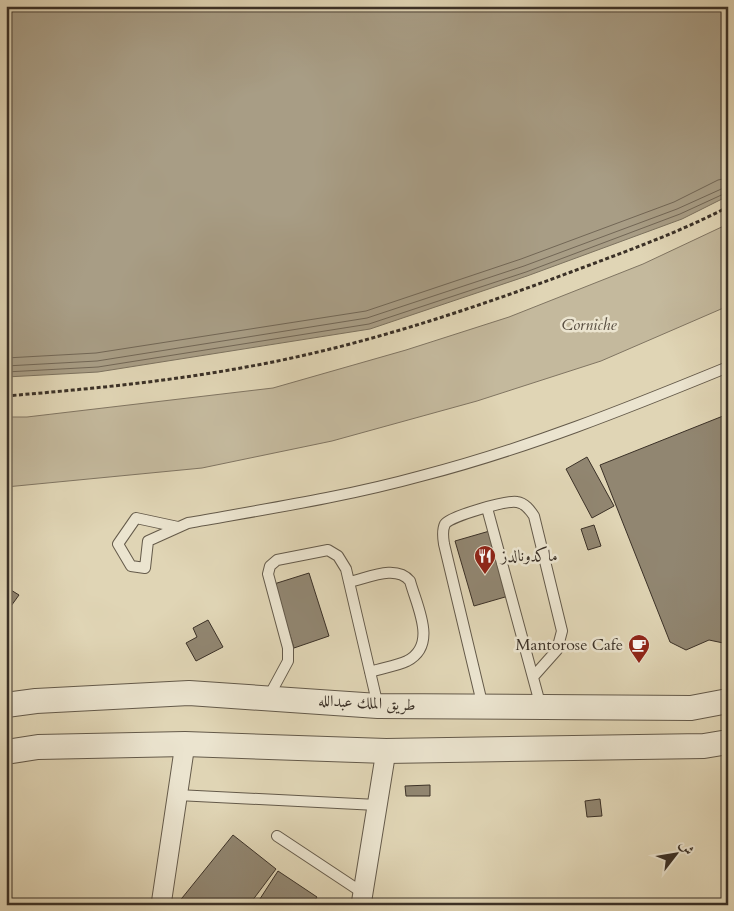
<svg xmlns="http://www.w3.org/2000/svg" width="734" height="911" font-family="Cardo,Amiri,serif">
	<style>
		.green { fill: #c4b99d; stroke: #807562 }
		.water { fill: #a89d85; stroke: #7c725f }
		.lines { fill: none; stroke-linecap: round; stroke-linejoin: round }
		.shore { stroke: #726756; stroke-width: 1 }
		.building { fill: #918671; stroke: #3b3127 }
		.service-casing { stroke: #645a4a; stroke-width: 12 }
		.minor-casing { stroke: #645a4a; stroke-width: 21 }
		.tertiary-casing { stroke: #645a4a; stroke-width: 26 }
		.path { stroke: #3b3127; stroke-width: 3; stroke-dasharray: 4 2.5; stroke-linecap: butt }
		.service { stroke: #ebe4cf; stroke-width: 10 }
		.minor { stroke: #ebe4cf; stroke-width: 19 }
		.tertiary { stroke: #ebe4cf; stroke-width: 24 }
		.labels { text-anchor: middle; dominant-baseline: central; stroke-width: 5; stroke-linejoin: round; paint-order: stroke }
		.park-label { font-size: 16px; font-style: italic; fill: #564c3f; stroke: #ebe4cf }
		.poi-label { font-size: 16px; fill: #3b3127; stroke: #ebe4cf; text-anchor: start }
		.street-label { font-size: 16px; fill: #3b3127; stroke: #ebe4cf }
	</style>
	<rect width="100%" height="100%" fill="#e0d5b5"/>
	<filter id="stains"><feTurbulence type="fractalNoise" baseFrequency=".004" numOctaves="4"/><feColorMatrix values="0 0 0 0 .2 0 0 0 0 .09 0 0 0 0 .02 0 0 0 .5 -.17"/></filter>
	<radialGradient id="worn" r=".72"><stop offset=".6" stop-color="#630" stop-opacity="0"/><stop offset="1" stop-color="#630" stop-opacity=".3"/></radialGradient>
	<!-- green -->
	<path class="green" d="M728,224V306L601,361L477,401L332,441L202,468L6,487V417H27L273,388L406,350L509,317L643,264Z"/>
	<!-- water -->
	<path class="water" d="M6,6H728V196L682,219L527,276L370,329L98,372L6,377Z"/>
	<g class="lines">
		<!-- shore -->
		<path class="shore" d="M6,358L96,353L366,311L521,259L674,202L718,180L728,178
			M6,366L97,361L367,318L524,266L677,209L728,186
			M6,372L98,367L369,324L526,272L680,214L728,192"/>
	</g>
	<!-- building -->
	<path class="building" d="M728,414V644L709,640L686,650L670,642L600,465Z
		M587,457L614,506L592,518L566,469Z
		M594,525L601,546L588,550L581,529Z
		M493,530L512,595L474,606L455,541Z
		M309,573L329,636L294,648L274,584Z
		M6,587L19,595L6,613Z
		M208,620L223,647L196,661L186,643L197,637L193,628Z
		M430,785V796H406L405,786Z
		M600,799L602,816L587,817L585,801Z
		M233,835L276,869L249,905L178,903Z
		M278,871L317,897L312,905H256Z"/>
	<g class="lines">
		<!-- service casing -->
		<g class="service-casing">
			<path id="service" d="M487,508L541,707
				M178,527L136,518L118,544L131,566L145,568L148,541L188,523C266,509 345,497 421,476C526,449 628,408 728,367
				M349,582C368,578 396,564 410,581C417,607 438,645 407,661C396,666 382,668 370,672
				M268,698L288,661V648L268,574L270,566L277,560L328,550L338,556L346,569L378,706
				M483,707L444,544C443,538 442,530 445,524C451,516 507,500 517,502C525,503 530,510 534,516L562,631L557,650L533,677
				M177,795L377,805
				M277,836L363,893"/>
		</g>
		<!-- minor casing -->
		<g class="minor-casing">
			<path id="minor" d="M161,905L185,744
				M361,905L386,751"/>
		</g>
		<!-- tertiary casing -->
		<g class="tertiary-casing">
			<path id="tertiary" d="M6,705L36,701L189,693L378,706L691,708L728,701
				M6,752L38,747L185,744L386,751L704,746L728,742"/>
		</g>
		<!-- path -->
		<path class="path" d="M6,396C90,389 174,381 257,365C364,345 469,310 571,272C624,252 678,233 728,207"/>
		<!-- service -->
		<use href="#service" class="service"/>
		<!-- minor -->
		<use href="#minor" class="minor"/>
		<!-- tertiary -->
		<use href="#tertiary" class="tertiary"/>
	</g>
	<!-- icons -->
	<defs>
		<g id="restaurant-pin" transform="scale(1.125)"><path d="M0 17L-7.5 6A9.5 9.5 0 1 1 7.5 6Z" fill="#8f2418" stroke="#ebe4cf"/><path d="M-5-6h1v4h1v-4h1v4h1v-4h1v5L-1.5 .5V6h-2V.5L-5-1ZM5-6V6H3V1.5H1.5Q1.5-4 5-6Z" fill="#fff"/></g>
		<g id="cafe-pin" transform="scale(1.125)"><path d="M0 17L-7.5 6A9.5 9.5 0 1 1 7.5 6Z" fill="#8f2418" stroke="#ebe4cf"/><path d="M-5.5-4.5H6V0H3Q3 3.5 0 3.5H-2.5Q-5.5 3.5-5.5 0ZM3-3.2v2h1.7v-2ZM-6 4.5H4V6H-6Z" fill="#fff"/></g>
	</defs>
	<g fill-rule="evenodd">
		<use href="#restaurant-pin" x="485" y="556"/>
		<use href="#cafe-pin" x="639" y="645"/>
	</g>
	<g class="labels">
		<!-- park labels -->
		<g class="park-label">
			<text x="589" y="325">Corniche</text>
		</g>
		<!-- poi labels -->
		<g class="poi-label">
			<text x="501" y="556">ماكدونالدز</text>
			<text x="623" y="645" text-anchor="end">Mantorose Cafe</text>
		</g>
		<!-- street labels -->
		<g class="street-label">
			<text transform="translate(367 703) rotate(3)">طريق الملك عبدالله</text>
		</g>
	</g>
	<!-- margin -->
	<rect width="734" height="911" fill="none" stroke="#e0d5b5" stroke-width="25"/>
	<rect x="8" y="8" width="719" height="896" fill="none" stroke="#3b3127" stroke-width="2.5"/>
	<rect x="12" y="12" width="709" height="886" fill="none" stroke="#3b3127"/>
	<!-- north arrow -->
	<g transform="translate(676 854) rotate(59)" stroke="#ebe4cf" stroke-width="4" paint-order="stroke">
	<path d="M0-4L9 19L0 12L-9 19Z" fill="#3b3127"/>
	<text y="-8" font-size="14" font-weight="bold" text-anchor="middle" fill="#3b3127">ش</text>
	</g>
	<rect width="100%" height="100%" filter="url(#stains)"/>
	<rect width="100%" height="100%" fill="url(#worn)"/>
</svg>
